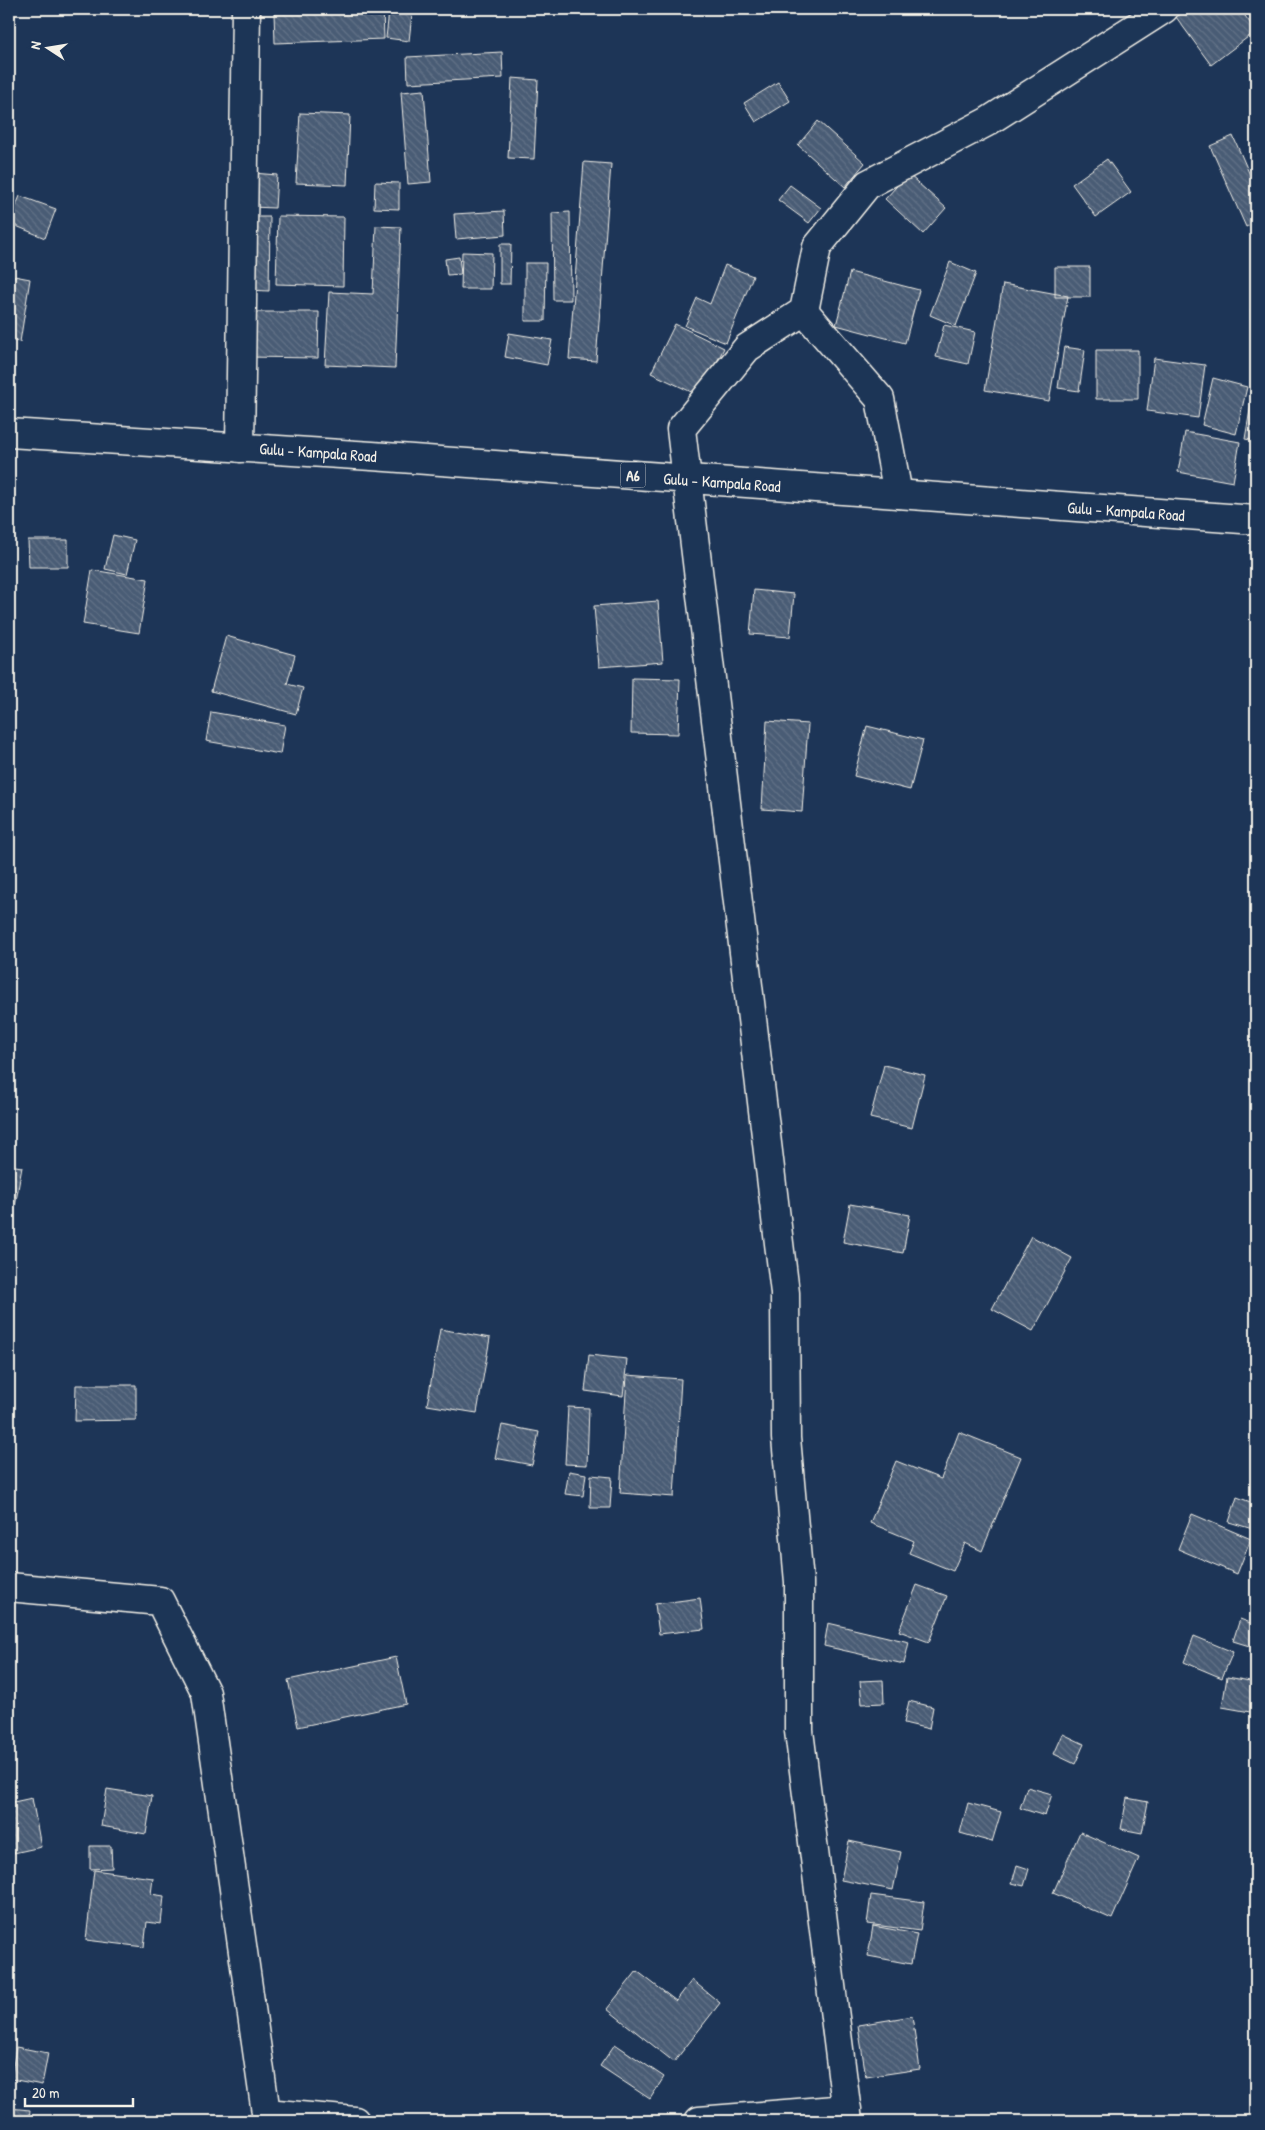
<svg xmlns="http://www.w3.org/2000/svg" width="1265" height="2130" font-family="'Patrick Hand',sans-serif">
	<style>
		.building { fill: url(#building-back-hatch); stroke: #f4f1e8 }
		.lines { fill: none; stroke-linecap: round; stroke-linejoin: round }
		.minor-casing { stroke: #f4f1e8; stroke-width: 31 }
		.major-casing { stroke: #f4f1e8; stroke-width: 31 }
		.minor { stroke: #1d3557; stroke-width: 28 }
		.major { stroke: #1d3557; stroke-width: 28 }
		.labels { text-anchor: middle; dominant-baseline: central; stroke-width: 4.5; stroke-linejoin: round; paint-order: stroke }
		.shield { fill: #1d3557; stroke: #b4b9bc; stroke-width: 1 }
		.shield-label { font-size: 15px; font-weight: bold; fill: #f4f1e8 }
		.street-label { font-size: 16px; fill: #f4f1e8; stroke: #1d3557 }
	</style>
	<defs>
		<pattern id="building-back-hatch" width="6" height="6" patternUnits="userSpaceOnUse" patternTransform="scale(1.25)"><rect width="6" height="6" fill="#485b74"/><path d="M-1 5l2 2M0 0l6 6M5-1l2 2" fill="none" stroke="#637388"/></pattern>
	</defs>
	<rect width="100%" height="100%" fill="#1d3557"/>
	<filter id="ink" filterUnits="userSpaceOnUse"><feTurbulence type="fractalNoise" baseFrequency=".02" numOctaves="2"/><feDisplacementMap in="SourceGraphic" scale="10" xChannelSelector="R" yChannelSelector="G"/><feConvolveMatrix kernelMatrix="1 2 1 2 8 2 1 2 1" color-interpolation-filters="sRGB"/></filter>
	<g filter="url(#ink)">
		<!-- building -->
		<path class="building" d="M383,9L384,39L275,43L274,13Z
			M1188,9H1240L1256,31L1211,65L1176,17Z
			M389,11L412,14L409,41L386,38Z
			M502,52L503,78L408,83L407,57Z
			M512,78L538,80L534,159L508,158Z
			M778,82L790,101L756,122L744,103Z
			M424,90L431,182L408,184L401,92Z
			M300,113L350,115L347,185L296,183Z
			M818,121L865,163L845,187L798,145Z
			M1233,136L1256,189V222L1246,227L1210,146Z
			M1107,159L1131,192L1096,217L1072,184Z
			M584,162L611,164L596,361L569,359Z
			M253,173L277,175L275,208L251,207Z
			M908,174L946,208L923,234L885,199Z
			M375,182L399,183V209L374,208Z
			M790,185L821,208L809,223L778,200Z
			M20,196L56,209L45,238L9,223Z
			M504,211L505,235L456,239L454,214Z
			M570,212L571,300H553L552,213Z
			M278,216L344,217L343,286L276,284Z
			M247,217H270L269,291L247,290Z
			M376,226L401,227L395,368L325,365L329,292L373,294Z
			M500,244H511L510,284H500Z
			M462,252L492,253L491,289H461Z
			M459,257L461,274L447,275L445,259Z
			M950,262L976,273L956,326L930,315Z
			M525,263H546L545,321H525Z
			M725,265L753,276L726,343L685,326L697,298L710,304Z
			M1055,267H1090V297H1055Z
			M850,272L919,290L905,343L836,325Z
			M9,275L30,279L20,342L9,340Z
			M1003,284L1068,296L1049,401L985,390Z
			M1251,309H1256V349H1252Z
			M248,312H319L318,358L247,357Z
			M675,324L724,348L700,396L651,373Z
			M944,325L975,332L968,364L936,357Z
			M509,333L552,340L547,365L505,357Z
			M1064,347L1085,350L1079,391L1058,388Z
			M1096,350H1138V399H1096Z
			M1154,358L1205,365L1198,418L1147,411Z
			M1213,378L1247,387L1236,434L1202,425Z
			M1255,381H1256V441L1245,439Z
			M1185,432L1240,442L1233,482L1178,472Z
			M113,535L135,540L127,574L105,569Z
			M28,540H68V567H29Z
			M92,570L148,579L139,633L83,624Z
			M754,590L794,594L790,637L750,634Z
			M658,601L663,662L599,667L594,606Z
			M226,636L295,655L287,684L303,688L296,714L211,691Z
			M632,678L680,679L678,734L631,733Z
			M211,712L285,725L280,754L206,741Z
			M767,721L808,724L802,812L762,809Z
			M867,726L923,740L910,790L854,776Z
			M884,1065L925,1075L912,1128L870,1118Z
			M9,1165L22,1167L14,1212L9,1211Z
			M850,1204L910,1215L903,1253L843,1242Z
			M1031,1236L1072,1258L1033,1331L992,1309Z
			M440,1329L490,1338L477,1413L427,1405Z
			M589,1355L627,1359L623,1396L585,1391Z
			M627,1375L681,1379L674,1497L620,1493Z
			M76,1385H136V1420L75,1421Z
			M568,1407L589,1408L587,1465L565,1464Z
			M502,1425L539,1432L532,1465L495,1458Z
			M959,1432L1021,1457L982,1551L965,1543L953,1571L909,1553L914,1541L870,1523L896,1461L941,1479Z
			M569,1471L586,1474L583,1496L565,1494Z
			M591,1475L612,1477L610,1508H590Z
			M1237,1497L1256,1504V1530L1229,1522Z
			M1192,1514L1251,1539L1237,1574L1178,1549Z
			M917,1585L947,1596L929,1642L899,1631Z
			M700,1598L704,1629L659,1634L655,1604Z
			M1240,1619L1256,1625V1648L1233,1641Z
			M828,1623L909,1642L904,1664L824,1646Z
			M1194,1636L1233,1652L1222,1678L1184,1662Z
			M396,1657L406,1704L298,1727L288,1680Z
			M1227,1677L1256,1682V1713L1222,1707Z
			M883,1680L884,1703L862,1704L860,1681Z
			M909,1701L933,1707L929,1729L904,1723Z
			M1063,1734L1084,1744L1075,1764L1054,1754Z
			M1027,1787L1052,1794L1045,1816L1020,1808Z
			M107,1789L152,1796L146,1834L101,1826Z
			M32,1798L41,1847L9,1854V1803Z
			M1127,1798L1148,1802L1142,1833L1121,1829Z
			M968,1803L1001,1812L992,1842L960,1833Z
			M1080,1832L1139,1858L1112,1919L1053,1893Z
			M849,1841L901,1852L893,1890L841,1880Z
			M90,1846H111L112,1868L90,1869Z
			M1017,1865L1029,1869L1024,1886L1012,1883Z
			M94,1870L153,1878L151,1894L164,1896L161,1924L147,1922L144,1947L86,1940Z
			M871,1895L924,1902L920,1931L867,1924Z
			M873,1926L917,1934L911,1964L868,1956Z
			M637,1971L676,2001L692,1980L720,2003L674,2062L607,2009Z
			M912,2016L920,2069L866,2077L858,2025Z
			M615,2044L664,2077L650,2099L600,2066Z
			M16,2047L48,2053L42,2085L11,2079Z
			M9,2108L30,2110L29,2121H9Z"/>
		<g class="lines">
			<!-- minor casing -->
			<g class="minor-casing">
				<path id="minor" d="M804,311L880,399L898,494
					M240,448L246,9
					M9,1587L160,1601L206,1693L266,2113L355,2121
					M699,2121L847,2109
					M848,2121L799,1731V1582L786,1438L785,1293L681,429L747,348L804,311L817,247L868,184L987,122L1164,9"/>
			</g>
			<!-- major casing -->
			<g class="major-casing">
				<path id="major" d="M9,433L372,456L1256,520"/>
			</g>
			<!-- minor -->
			<use href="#minor" class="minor"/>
			<!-- major -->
			<use href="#major" class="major"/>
		</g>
	</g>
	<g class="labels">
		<!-- shield labels -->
		<rect class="shield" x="620.5" y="462.5" width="25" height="25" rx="4"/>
		<g class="shield-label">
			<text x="633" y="475">A6</text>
		</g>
		<!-- street labels -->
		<g class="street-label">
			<text transform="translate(318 452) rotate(4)">Gulu - Kampala Road</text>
			<text transform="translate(722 482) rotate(4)">Gulu - Kampala Road</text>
			<text transform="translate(1126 511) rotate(4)">Gulu - Kampala Road</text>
		</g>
	</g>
	<!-- margin -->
	<rect width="1265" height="2130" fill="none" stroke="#1d3557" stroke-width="30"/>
	<rect x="15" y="15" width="1235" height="2100" fill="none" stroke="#f4f1e8" stroke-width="2" filter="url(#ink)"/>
	<!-- north arrow -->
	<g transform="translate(48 48) rotate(282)" stroke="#1d3557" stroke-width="4" paint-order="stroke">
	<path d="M0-4L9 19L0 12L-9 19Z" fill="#f4f1e8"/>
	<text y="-8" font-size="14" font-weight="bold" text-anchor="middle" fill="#f4f1e8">N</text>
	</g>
	<!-- scale -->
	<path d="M25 2098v8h108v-8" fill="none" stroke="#f4f1e8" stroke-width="2.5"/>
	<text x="32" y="2098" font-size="15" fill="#f4f1e8" stroke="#1d3557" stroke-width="4" paint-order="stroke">20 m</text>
</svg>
